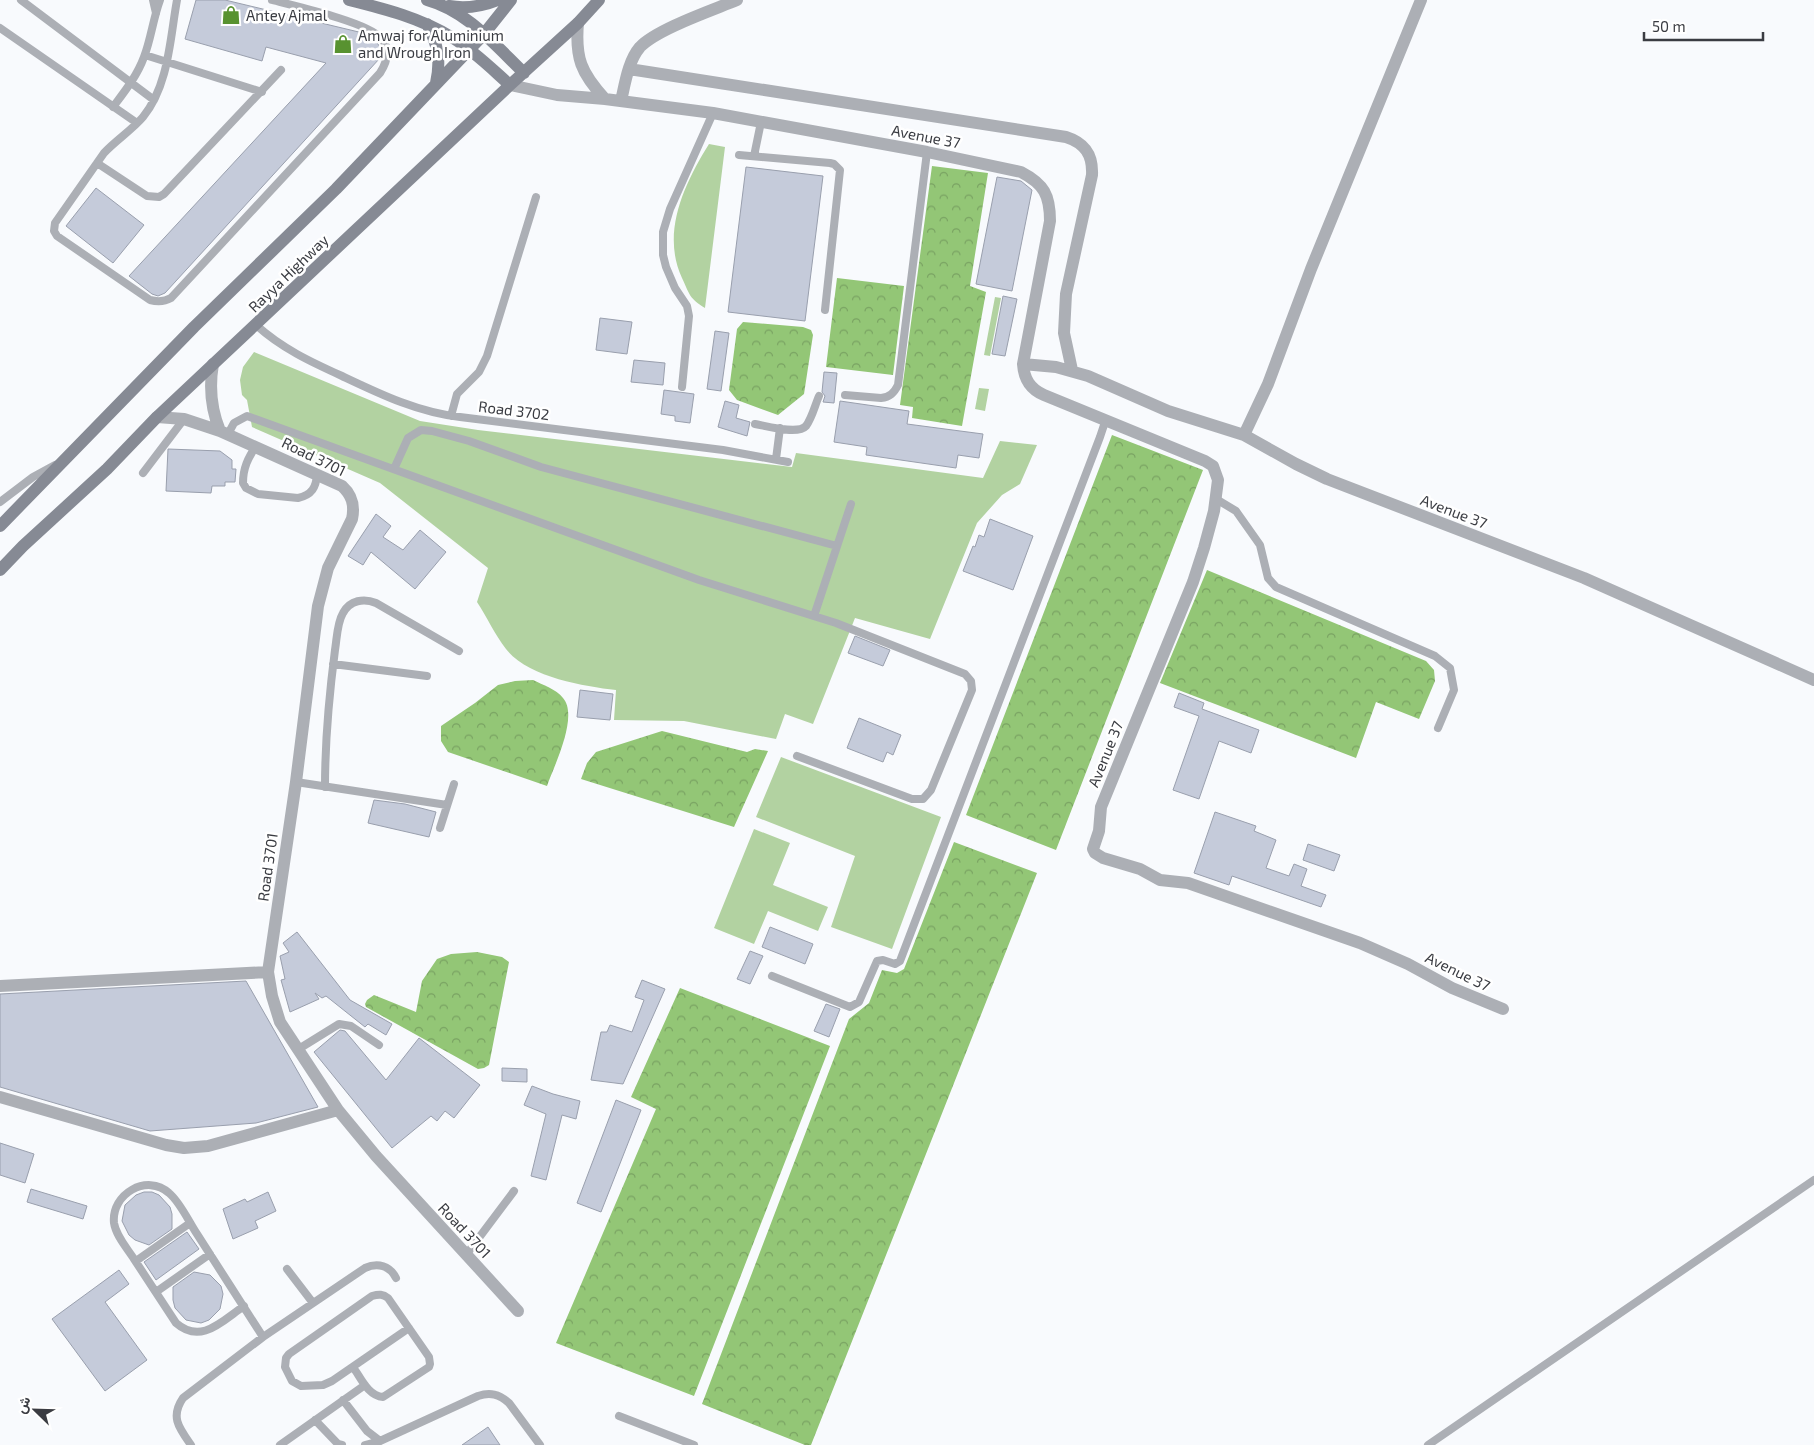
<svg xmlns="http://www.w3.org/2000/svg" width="1814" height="1445" font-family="'Exo 2',Vazirmatn,sans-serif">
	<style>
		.grass { fill: #b2d2a1 }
		.forest { fill: url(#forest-crowns) }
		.building { fill: #c5cbda; stroke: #999fad }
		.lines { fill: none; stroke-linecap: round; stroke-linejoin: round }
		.lane { stroke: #acafb5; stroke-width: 8 }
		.street { stroke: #acafb5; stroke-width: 12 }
		.secondary { stroke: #868a94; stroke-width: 12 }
		.labels { text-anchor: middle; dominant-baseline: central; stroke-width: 5; stroke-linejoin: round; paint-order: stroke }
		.poi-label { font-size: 15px; fill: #3a3c42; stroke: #fff; text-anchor: start }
		.street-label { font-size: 15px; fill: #3a3c42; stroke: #fff }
	</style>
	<defs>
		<pattern id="forest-crowns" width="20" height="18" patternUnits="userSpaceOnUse" patternTransform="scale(1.25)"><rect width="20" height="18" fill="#93c676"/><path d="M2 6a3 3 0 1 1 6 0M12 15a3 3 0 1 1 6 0" fill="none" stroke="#79a262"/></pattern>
	</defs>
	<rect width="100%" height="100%" fill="#f8fafd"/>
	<!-- grass -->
	<path class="grass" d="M709,144L725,147L705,308C689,298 690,295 682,278C661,233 684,184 709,144Z
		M995,297L1001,298L990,356L984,355Z
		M254,352L420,421L478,430L792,467L796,453L983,478L1000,441L1037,445L1020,484L1002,495L977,523L930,639L855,618L813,724L785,714L776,739L684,721L614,720L616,690C583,686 528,677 506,649C495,635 487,617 477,602L488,568L380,483L252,427L247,400L242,395L240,380L243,367Z
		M979,388L989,389L985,411L975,409Z
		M781,757L941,817L892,949L831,927L855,856L756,817Z
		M754,829L790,843L773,885L828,907L818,931L768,911L754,944L714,928Z"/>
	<!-- forest -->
	<path class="forest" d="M932,166L988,173L970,286L986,292L962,426L912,418L913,407L900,405Z
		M837,278L904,286L893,375L826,367Z
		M743,322L803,327L811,330L813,335L804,394L778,415L737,400L729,390L737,329Z
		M1112,435L1203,470L1056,850L966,815Z
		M1207,570L1426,661L1434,670L1435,681L1419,719L1376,702L1356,758L1160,683Z
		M533,680C543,685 556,689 563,698C579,716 554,766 547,786L448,752L441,741V726L475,703L498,685L515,681Z
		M662,731L747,752L755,749L768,751L734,827L581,779L587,763L596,752Z
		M954,842L1037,873L811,1445H805L702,1404L849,1019L869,1003L882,970L897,973L904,969Z
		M477,952L502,957L509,962L489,1065L484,1068L478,1069L366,1007L365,1004L367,1000L374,995L416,1012L422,981L437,959L451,954Z
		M680,988L830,1046L694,1396L556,1343L656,1109L631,1097Z"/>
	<!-- building -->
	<path class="building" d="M196,0H225L363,33L375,40L380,47V58L165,293L158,296L152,294L129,276L326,63L266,47L262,61L185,39Z
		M746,167L823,176L805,321L728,312Z
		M997,177L1021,181L1032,190L1012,291L976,284Z
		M96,188L144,225L113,263L66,226Z
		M1003,296L1017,299L1005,356L992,354Z
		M600,318L632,322L627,354L596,350Z
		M715,331L729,333L721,391L707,389Z
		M634,360L665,363L663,385L631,382Z
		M824,372L837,373L834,403L823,402L825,396L822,392Z
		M664,390L694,394L690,423L675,421V416L661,414Z
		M725,401L739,405L736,418L750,422L747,436L718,427Z
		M840,401L909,411L907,424L983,434L979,458L958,455L956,468L866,455L867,447L834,442Z
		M168,449L220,451L232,460V469H236L235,482H225V486H212L211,493L166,491Z
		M376,514L391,526L383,537L403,550L420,530L446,552L415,589L371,552L363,565L348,556Z
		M990,519L1033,536L1013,590L963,571L973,546L975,547L979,535L984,537Z
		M855,636L890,650L883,666L848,653Z
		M580,690L613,694L610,720L577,717Z
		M1179,693L1204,703L1202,709L1259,730L1251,753L1219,741L1199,799L1173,790L1199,716L1174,707Z
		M859,718L901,735L893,755L887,752L883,762L847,748Z
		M374,800L405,804L436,812L429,837L368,823Z
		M1215,812L1256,826L1254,831L1276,840L1266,868L1289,876L1294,864L1307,869L1301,886L1326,895L1321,907L1232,876L1229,885L1194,873Z
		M1308,844L1340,855L1334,871L1303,860Z
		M770,927L813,944L805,964L762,947Z
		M297,932L350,1000L392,1024L386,1035L368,1024L365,1027L326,996L322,998L315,993L319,999L290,1012L281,980L285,979L280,956L289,952L283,943Z
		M750,951L763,956L750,984L737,979Z
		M642,980L665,989L623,1084L591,1080L601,1032H607L610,1025L632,1032L644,1000L635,997Z
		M246,981L318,1107L256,1123L150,1131L0,1087V994Z
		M826,1004L840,1009L829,1037L814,1031Z
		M340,1030L345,1031L386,1080L419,1038L480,1085L454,1118L445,1111L437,1121L431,1116L392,1148L314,1052Z
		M502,1068L527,1069V1082L502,1081Z
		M532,1086L553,1094L580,1101L576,1119L562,1115L546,1180L531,1176L546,1114L524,1105Z
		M616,1100L641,1110L601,1212L577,1203Z
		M0,1143L34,1154L25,1183L0,1175Z
		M31,1189L87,1206L83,1219L27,1202Z
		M144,1192H152L159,1195L170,1207L172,1214V1229L149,1245L135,1240L129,1235L122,1221L125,1205L136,1195Z
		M268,1192L276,1211L255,1221L258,1228L233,1239L223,1209L245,1199L247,1202Z
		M187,1232L199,1249L156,1280L144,1262Z
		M119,1270L129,1284L105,1302L147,1360L105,1391L52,1319Z
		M194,1272L210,1275L221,1286L223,1294L220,1309L209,1320L201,1323L186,1320L175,1308L173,1300V1287Z
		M488,1427L500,1445H462Z"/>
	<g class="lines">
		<!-- lane -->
		<path class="lane" d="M21,0L154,100
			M153,0L156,13
			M177,0C170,38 169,85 143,117C132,130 116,140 104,153L55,223L54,231L57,236L150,300C158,302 164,302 171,298L380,73C387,62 391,49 381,38C367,22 295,6 272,0
			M0,28L137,123
			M145,55L262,92
			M113,107C125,91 137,76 144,57C151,39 153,19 160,0
			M739,155L830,163L834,164L840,170L825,310
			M754,156L761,122
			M97,163L147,196L159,197L164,194L281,70
			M256,325C281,348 311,362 342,376C380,394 417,412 460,417L723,450L788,462
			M682,387L689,316L687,306L675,288L666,267L663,255V232L670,209L713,113
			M845,395L881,398C890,397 894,393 898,385L927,152
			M451,416L457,394L479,372L487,356L536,197
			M755,424C766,426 798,435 806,426C812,418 815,405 819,396
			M228,434L234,423L247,416L699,580L836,623L965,674L971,681L972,690L931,790L923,799H912L797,756
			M256,446C248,458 243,468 243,483L246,488L258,494L298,498C312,495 316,487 317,475
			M776,459L780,428
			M394,469L408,438L421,430L432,431L469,441L541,467L837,546
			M143,473L184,419
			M1216,499L1236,511L1260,545L1268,578L1276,587L1435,656L1450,668L1454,690L1438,728
			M0,502L33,477L55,465
			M814,616L851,504
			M333,664L427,676
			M296,782L447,805
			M325,787C325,741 329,696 335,650C337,638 337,623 343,613C350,600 364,598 376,603L459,651
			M440,828L454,784
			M772,976L850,1007L859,1002L877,961L883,960L895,964L900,961L1100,437L1106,419
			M297,1050L339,1024L351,1026L379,1045
			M466,1255L514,1191
			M136,1261L190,1223
			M287,1269L313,1303
			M156,1292L210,1254
			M244,1306C222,1321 201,1345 176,1323C162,1302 148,1280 134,1259C127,1248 116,1236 114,1223C111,1194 147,1173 169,1193C180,1202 189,1222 197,1234C219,1268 241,1303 263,1337
			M353,1367C361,1378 368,1396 383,1397L429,1367L430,1364L429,1357L388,1298C383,1294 379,1294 372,1296L289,1354L286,1358L285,1367L292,1381L301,1386L323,1385L332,1381L409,1328
			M343,1400L367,1431L380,1441
			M619,1416L694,1445
			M315,1420L338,1444L342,1445
			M191,1445C179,1428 170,1417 183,1398L263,1337L365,1268C378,1262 390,1266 396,1278
			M280,1445L365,1385
			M365,1445L380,1441L478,1396C490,1392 499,1394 509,1403L540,1445
			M1428,1445L1814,1180"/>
		<!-- street -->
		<path class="street" d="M578,23C575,58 581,73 605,99
			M629,69L1066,137C1085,143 1093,155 1092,175L1066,294L1064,333L1072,370
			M510,85L557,95L605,99L713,113L927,152L1021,172C1044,184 1050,195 1050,221L1023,364C1024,379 1030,389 1044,395L1205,461L1213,466L1218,480L1214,511L1204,548L1193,582L1101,807L1099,831L1093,849L1095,853L1103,858L1140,869L1160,880L1188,883L1360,943L1408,964L1452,988L1503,1009
			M621,101C625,84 628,61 640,47C657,29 713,10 737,0
			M213,364C209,387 211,409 220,431
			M1023,364L1056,367L1088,376L1168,411L1244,435L1296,464L1327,479L1584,578L1814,680
			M157,417L184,419L220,431L342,486C352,495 355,505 352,519L328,568L318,606L296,782L268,972L272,996L280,1022L338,1110L376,1156L518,1311
			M1244,435L1268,384L1311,269L1421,0
			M0,986L268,972
			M0,1097L166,1145L184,1148L208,1146L338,1110"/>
		<!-- secondary -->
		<path class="secondary" d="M349,0C385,9 421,18 453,38C474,51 492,69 510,85
			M427,0C467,11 494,44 524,73
			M449,6C466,9 483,6 498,0
			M427,24C438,44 441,61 436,83
			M0,526L194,327L336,189L484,34L511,0
			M0,570L23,546L107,469L157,417L510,85L578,23L599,0"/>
	</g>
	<!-- icons -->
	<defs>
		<g id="shop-bare" transform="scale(1.5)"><path d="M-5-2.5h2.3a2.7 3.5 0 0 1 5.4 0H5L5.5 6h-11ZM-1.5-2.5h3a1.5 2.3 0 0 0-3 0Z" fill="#589230" stroke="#fff" stroke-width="2.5" paint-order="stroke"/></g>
	</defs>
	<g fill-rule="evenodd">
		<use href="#shop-bare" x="231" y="15"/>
		<use href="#shop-bare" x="343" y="44"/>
	</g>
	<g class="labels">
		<!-- poi labels -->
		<g class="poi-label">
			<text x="246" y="15">Antey Ajmal</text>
			<text x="358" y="35">Amwaj for Aluminium<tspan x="358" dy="17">and Wrough Iron</tspan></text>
		</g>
		<!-- street labels -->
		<g class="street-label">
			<text transform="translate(926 136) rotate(11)">Avenue 37</text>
			<text transform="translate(288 273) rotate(-44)">Rayya Highway</text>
			<text transform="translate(514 410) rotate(7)">Road 3702</text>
			<text transform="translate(314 456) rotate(26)">Road 3701</text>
			<text transform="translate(1454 511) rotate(21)">Avenue 37</text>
			<text transform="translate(1105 754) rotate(-68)">Avenue 37</text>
			<text transform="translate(267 867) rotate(-82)">Road 3701</text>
			<text transform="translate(1458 971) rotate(26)">Avenue 37</text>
			<text transform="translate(465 1230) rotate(47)">Road 3701</text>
		</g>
	</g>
	<!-- north arrow -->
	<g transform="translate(35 1410) rotate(293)" stroke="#ffffff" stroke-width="4" paint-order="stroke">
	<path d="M0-4L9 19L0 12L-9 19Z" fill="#3a3c42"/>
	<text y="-8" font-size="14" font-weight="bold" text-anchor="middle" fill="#3a3c42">ش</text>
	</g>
	<!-- scale -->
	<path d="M1644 32v8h119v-8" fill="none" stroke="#3a3c42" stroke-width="2.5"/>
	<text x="1652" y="32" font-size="15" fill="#3a3c42" stroke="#ffffff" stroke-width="4" paint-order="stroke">50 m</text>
</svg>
